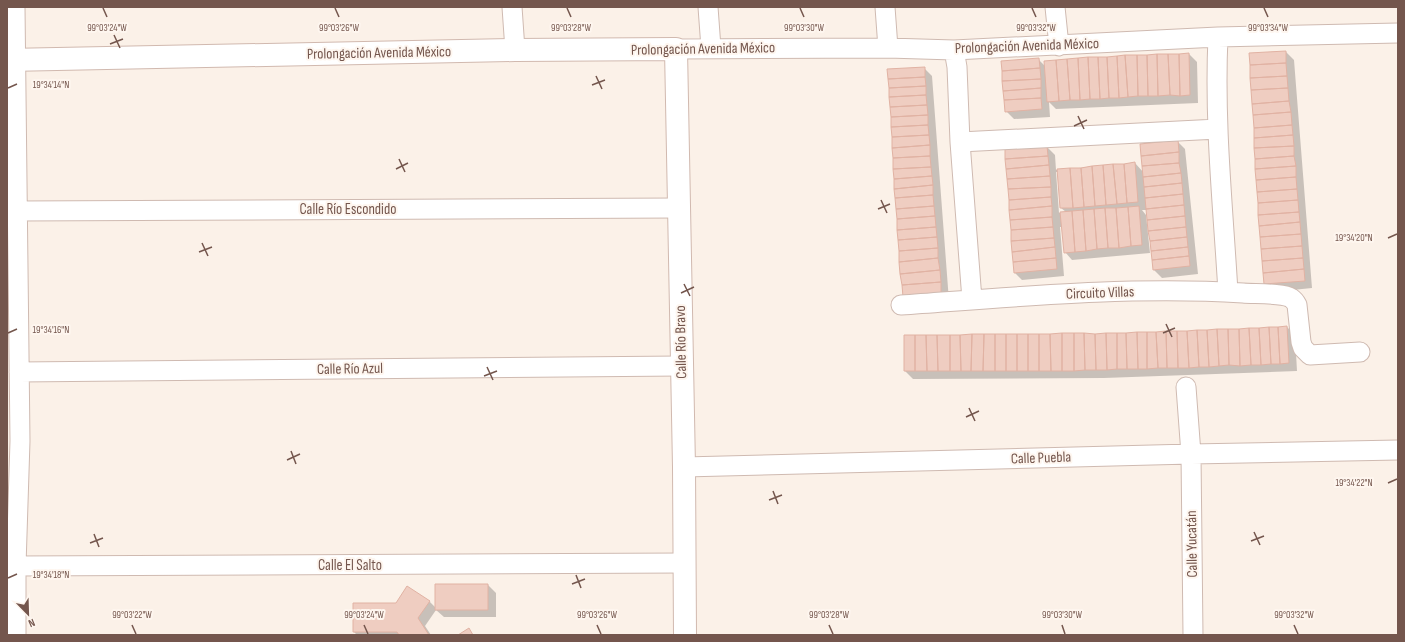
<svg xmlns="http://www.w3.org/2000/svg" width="1405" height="642" font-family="'Sofia Sans Condensed',sans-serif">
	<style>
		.shadow { fill: #0003; fill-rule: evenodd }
		.building { fill: #efcdc1; stroke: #e1b2a3 }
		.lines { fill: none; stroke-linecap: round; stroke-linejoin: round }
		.street-casing { stroke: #cfbab1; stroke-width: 21 }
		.secondary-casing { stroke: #d1b9af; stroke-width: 24 }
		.street { stroke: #fff; stroke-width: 19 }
		.secondary { stroke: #fff; stroke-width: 22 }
		.ticks { fill: none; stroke: #74564d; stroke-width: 1.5 }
		.labels { text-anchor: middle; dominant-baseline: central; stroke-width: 4; stroke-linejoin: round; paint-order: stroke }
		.street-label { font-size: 15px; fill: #74564d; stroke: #fef6ef }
		.ticks-label { font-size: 10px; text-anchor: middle; fill: #74564d; stroke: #fef6ef; stroke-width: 4; stroke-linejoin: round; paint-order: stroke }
	</style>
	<rect width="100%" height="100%" fill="#fbf1e8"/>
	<!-- shadow -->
	<path class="shadow" d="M1286,52L1294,60L1312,288L1273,292L1265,284L1256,169Z
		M1189,54L1197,62L1198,103L1056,109L1049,102L1050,117L1014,119L1006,111L1038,59L1045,66Z
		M924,68L932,76L949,301L912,305Z
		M1177,141L1185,149L1198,274L1162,278L1154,270L1148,210H1142L1146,215L1150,253L1072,260L1065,252L1062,227H1060L1064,276L1022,280L1014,272L1047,147L1055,155L1056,170L1135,163L1144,173ZM1056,172H1058L1061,208L1066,212L1059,213Z
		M1287,327L1295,335L1297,371L1104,378L913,379L905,371L1095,335Z
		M488,585L496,593V617H444L436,610L425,626L431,635H357L354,632L397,604L429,601L436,608Z"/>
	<!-- building -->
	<path class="building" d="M1286,51V63L1250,65L1249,53Z
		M1189,53L1190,95L1180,96L1179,54Z
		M1157,54L1158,96H1148L1147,55Z
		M1157,54H1168L1170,95L1158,96Z
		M1168,54H1179L1180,96L1170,95Z
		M1125,55L1128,97L1119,98L1117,56Z
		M1125,55H1137L1138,96L1128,97Z
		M1137,55H1147L1148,96H1138Z
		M1117,56L1119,98H1109L1107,57Z
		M1088,57L1090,99L1080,100L1078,58Z
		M1088,57H1098L1100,99H1090Z
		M1098,57H1107L1109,98L1100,99Z
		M1039,58L1040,68L1002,71L1001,61Z
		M1078,58L1080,100H1070L1067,59Z
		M1067,59L1070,100L1059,101L1056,60Z
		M1056,60L1059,101L1047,102L1044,61Z
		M1286,63L1287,76L1250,78V65Z
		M925,67V77L888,79L887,69Z
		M1040,68L1041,79L1002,81V71Z
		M1287,76L1288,88L1251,90L1250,78Z
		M925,77L926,86L889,88L888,79Z
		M1041,79V88L1003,91L1002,81Z
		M926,86V95L889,97V88Z
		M1041,88V98L1004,100L1003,91Z
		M1288,88L1289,101L1252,104L1251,90Z
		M926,95L927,105L890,107L889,97Z
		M1041,98L1042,109L1005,112L1004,100Z
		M1289,101L1291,112L1253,115L1252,104Z
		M927,105L928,115L891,117L890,107Z
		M1291,112L1292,125L1254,128L1253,115Z
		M928,115V125L891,127V117Z
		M928,125L929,135L892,137L891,127Z
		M1292,125L1293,135L1254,138V128Z
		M929,135L930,145L892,148V137Z
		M1293,135L1294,146L1254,148V138Z
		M1178,140L1179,152L1141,156L1140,144Z
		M930,145V156L893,158L892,148Z
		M1047,146L1048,156L1005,159V149Z
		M1294,146V156L1255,159L1254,148Z
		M1179,152V163L1142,166L1141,156Z
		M930,156L931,167L893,169V158Z
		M1048,156L1049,165L1006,169L1005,159Z
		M1294,156L1296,166L1255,169V159Z
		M1135,162L1138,202L1127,203L1124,164Z
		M1179,163L1181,173L1143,177L1142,166Z
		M1113,164L1117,204L1106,205L1103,165Z
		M1113,164H1124L1127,203L1117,204Z
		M1049,165L1050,176L1007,179L1006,169Z
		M1103,165L1106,205L1095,206L1092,166Z
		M1092,166L1095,206L1084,207L1081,168Z
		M1296,166V177L1256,180L1255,169Z
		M931,167L932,176L894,179L893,169Z
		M1070,168L1073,208H1060L1057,169Z
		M1070,168H1081L1084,207L1073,208Z
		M1181,173L1182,183L1144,187L1143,177Z
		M932,176L933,185L894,189V179Z
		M1050,176L1051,187L1008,189L1007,179Z
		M1296,177L1297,189L1257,192L1256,180Z
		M1182,183L1183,194L1145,198L1144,187Z
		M933,185V195L895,198L894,189Z
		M1051,187V197L1009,200L1008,189Z
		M1297,189L1298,200L1258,203L1257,192Z
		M1183,194L1184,205L1146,209L1145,198Z
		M933,195L934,206L896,209L895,198Z
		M1051,197L1052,206L1009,210V200Z
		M1298,200L1299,212L1258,215V203Z
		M1184,205L1185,216L1147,220L1146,209Z
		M934,206L935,216L897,219L896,209Z
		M1052,206V217L1010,220L1009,210Z
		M1139,206L1142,245L1131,246L1128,207Z
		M1128,207L1131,246L1119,248L1116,208Z
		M1105,208L1108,248L1097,249L1094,209Z
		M1105,208H1116L1119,248H1108Z
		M1094,209L1097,249L1086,251L1083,210Z
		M1083,210L1086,251L1075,252L1072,211Z
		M1072,211L1075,252L1064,253L1060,212Z
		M1299,212L1300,222L1259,226L1258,215Z
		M935,216L936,227L897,230V219Z
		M1185,216L1186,227L1148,231L1147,220Z
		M1052,217L1053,227L1011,230L1010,220Z
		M1300,222L1301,234L1260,237L1259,226Z
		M936,227L937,237L898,240L897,230Z
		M1053,227L1054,238L1011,241V230Z
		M1186,227L1187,237L1150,241L1148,231Z
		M1301,234L1302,246L1261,249L1260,237Z
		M937,237L938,248L899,251L898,240Z
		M1187,237L1188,247L1151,251L1150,241Z
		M1054,238L1055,247L1012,252L1011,241Z
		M1302,246L1303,258L1262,261L1261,249Z
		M1055,247L1056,258L1013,262L1012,252Z
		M1188,247L1189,256L1152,260L1151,251Z
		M938,248V258L899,262V251Z
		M1189,256L1190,266L1153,270L1152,260Z
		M938,258L940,270L900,274L899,262Z
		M1056,258L1057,269L1014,273L1013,262Z
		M1303,258L1304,269L1263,273L1262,261Z
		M1304,269L1305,281L1264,284L1263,273Z
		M940,270L941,282L902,285L900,274Z
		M941,282V293L903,297L902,285Z
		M1287,326L1289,363L1280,364L1278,327Z
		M1269,327H1278L1280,364H1271Z
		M1269,327L1271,364L1261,365L1259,328Z
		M1249,328H1259L1261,365H1251Z
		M1249,328L1251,365L1240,366L1239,329Z
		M1217,329H1228L1229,365L1219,366Z
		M1217,329L1219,366L1209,367L1207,330Z
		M1228,329H1239L1240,366L1229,365Z
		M1197,330H1207L1209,367H1199Z
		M1197,330L1199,367L1189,368L1187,331Z
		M1166,331H1177L1178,368H1167Z
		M1166,331L1167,368H1158L1156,332Z
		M1177,331H1187L1189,368H1178Z
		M1137,332H1147V369H1138Z
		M1137,332L1138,369H1127L1126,333Z
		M1147,332H1156L1158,368L1147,369Z
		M1062,333H1074V371H1062Z
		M1062,333V371H1051L1050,334Z
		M1074,333H1084L1085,370L1074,371Z
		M1084,333L1095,334L1096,370H1085Z
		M1106,333H1117V369L1107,370Z
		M1106,333L1107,370H1096L1095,334Z
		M1117,333H1126L1127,369H1117Z
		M972,334H984L983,371H971Z
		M972,334L971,371H961L960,335Z
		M984,334H995V371H983Z
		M995,334H1006V371H995Z
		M1006,334H1017V371H1006Z
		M1017,334H1028V371H1017Z
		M1028,334H1039V371H1028Z
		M1039,334H1050L1051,371H1039Z
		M904,335H915V371H904Z
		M915,335H926L927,371H915Z
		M926,335H937L938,371H927Z
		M937,335H950V371H938Z
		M950,335H960L961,371H950Z
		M435,584H488V610H435Z
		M407,586L430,601L418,618L429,635H399L397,632H353V603H396Z
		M469,628L473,635H458Z"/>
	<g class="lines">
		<!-- street casing -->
		<g class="street-casing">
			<path id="street" d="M15,7L20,441L16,566V635
				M512,7L515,50
				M708,7L711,48
				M885,7L888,48
				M1055,7L1059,46
				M1218,37C1214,122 1223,207 1228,292
				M676,49L888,48L954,50L1218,37L1398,33
				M954,50L957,67L960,142L972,300
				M960,142L1218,129
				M17,211L679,208
				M901,305C1015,297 1129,286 1243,293C1254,294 1283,293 1291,298C1294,300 1296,303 1297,305L1301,342L1303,348L1310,355L1360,352
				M19,372L681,366
				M1186,387L1191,454L1193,635
				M684,467L1191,454L1398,450
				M16,566L685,563"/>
		</g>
		<!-- secondary casing -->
		<g class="secondary-casing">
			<path id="secondary" d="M7,60L515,50L676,49L684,467L685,635"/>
		</g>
		<!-- street -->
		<use href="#street" class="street"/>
		<!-- secondary -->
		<use href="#secondary" class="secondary"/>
	</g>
	<!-- ticks -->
	<path class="ticks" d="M103,8L107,17M335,8L339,17M567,8L571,17M800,8L804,17M1032,8L1036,17M1264,8L1268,17M114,35L120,48M110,44L123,39M596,76L602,89M592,85L605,80M8,88L17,84M1078,116L1084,129M1074,126L1087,120M399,159L405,172M396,169L408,163M881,200L887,213M878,209L890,204M1388,238L1397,234M202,243L208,256M199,252L212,247M684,284L690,296M681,293L694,287M1166,324L1172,337M8,333L17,329M1163,333L1175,328M487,367L493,380M484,376L497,371M969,408L975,421M966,417L979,411M291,451L296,464M287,460L300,454M1388,483L1397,479M773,491L778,504M769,500L782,495M1254,532L1260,545M94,534L99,547M1251,541L1264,536M90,543L103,538M576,575L581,588M8,578L17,574M572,584L585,579M132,625L136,634M364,625L368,634M597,625L601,634M829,625L833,634M1062,625L1065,634M1294,625L1298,634"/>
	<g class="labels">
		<!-- street labels -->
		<g class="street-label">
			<text transform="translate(1027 46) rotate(-2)">Prolongación Avenida México</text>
			<text transform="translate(703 49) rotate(-1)">Prolongación Avenida México</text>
			<text transform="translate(379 53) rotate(-1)">Prolongación Avenida México</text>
			<text x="348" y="209">Calle Río Escondido</text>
			<text transform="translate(1100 293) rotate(-2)">Circuito Villas</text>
			<text transform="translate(681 342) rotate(-91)">Calle Río Bravo</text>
			<text transform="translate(350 369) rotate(-1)">Calle Río Azul</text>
			<text transform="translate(1041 458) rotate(-2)">Calle Puebla</text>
			<text transform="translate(1192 544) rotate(-91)">Calle Yucatán</text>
			<text x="350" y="565">Calle El Salto</text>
		</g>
	</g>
	<g class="ticks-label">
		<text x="107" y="31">99°03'24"W</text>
		<text x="339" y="31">99°03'26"W</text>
		<text x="571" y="31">99°03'28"W</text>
		<text x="804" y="31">99°03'30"W</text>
		<text x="1268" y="31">99°03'34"W</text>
		<text x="1036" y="31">99°03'32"W</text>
		<text x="51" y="88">19°34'14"N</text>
		<text x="1354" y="241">19°34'20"N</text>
		<text x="51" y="333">19°34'16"N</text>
		<text x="1354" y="486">19°34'22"N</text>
		<text x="51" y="578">19°34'18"N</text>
		<text x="132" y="618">99°03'22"W</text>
		<text x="364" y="618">99°03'24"W</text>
		<text x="597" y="618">99°03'26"W</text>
		<text x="829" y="618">99°03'28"W</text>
		<text x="1062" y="618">99°03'30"W</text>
		<text x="1294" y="618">99°03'32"W</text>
	</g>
	<!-- border -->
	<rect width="1405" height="642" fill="none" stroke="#74564d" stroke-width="16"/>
	<!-- north arrow -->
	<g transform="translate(28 614) rotate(157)" stroke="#fef6ef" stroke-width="3" paint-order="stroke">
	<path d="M0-3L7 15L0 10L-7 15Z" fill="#74564d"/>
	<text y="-6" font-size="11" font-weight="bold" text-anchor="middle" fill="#74564d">N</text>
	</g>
</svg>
